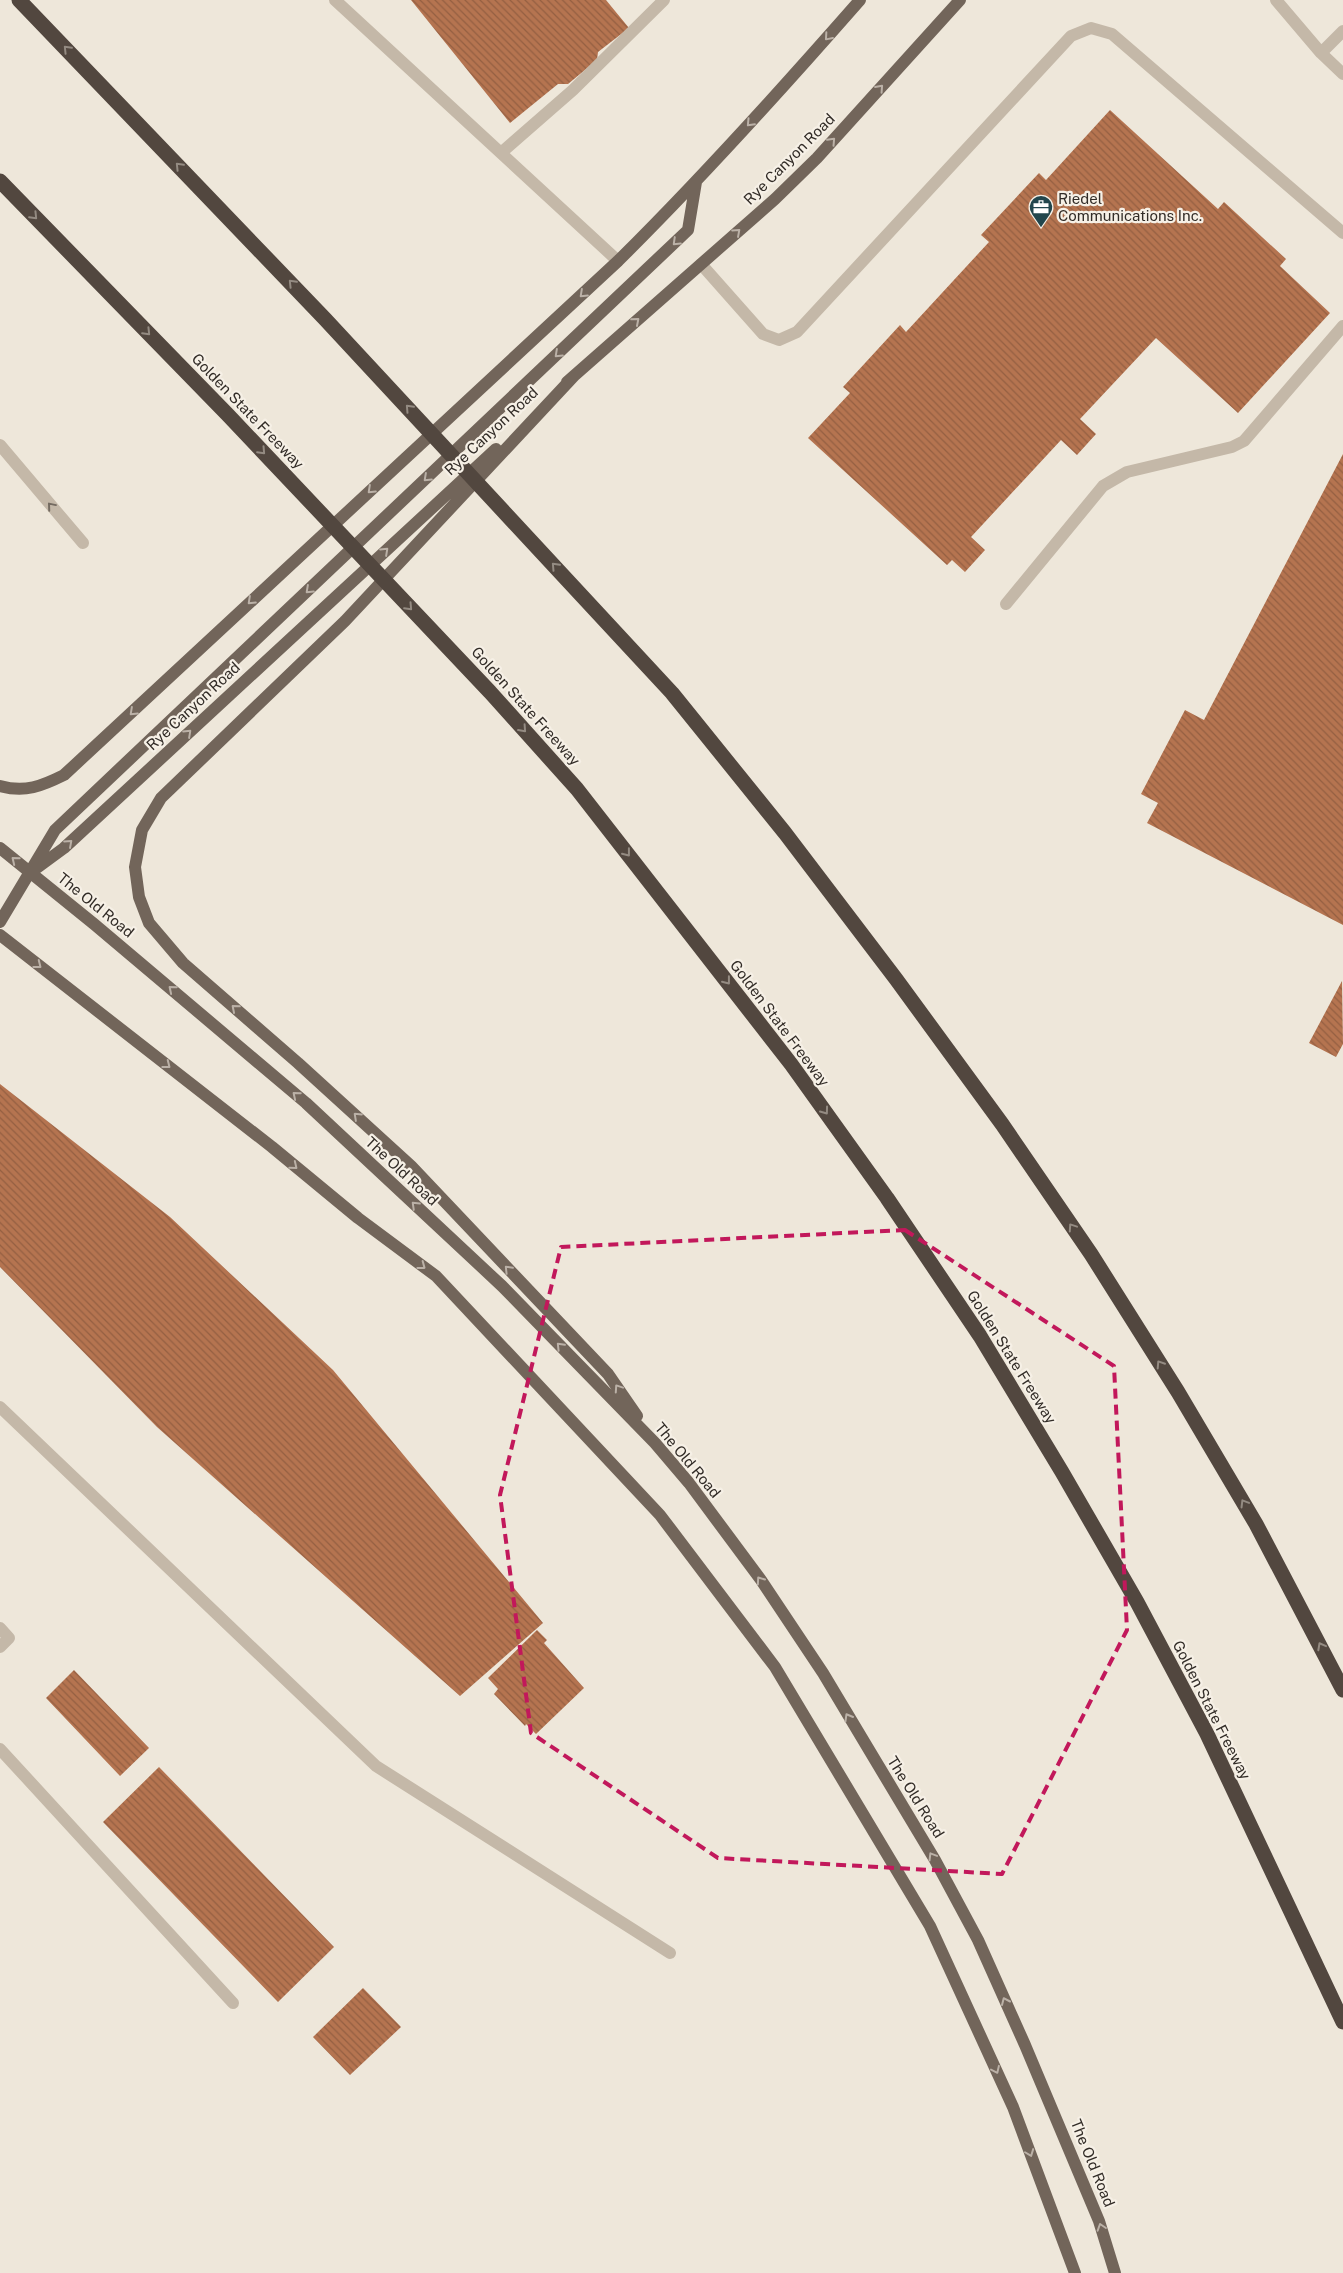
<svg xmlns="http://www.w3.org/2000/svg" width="1343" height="2273" font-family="'Public Sans',sans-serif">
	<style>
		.building { fill: url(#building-back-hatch) }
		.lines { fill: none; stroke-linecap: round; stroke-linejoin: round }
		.minor { stroke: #c4b8a8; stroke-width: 12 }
		.major { stroke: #72655a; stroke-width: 12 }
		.highway { stroke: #52473f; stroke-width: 15 }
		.oneway { stroke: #bbb1a7 }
		.oneway2 { stroke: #948b82 }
		.oneway3 { stroke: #746b61 }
		.marked { fill: none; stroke: #c2185b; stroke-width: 4; stroke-dasharray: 10 6; stroke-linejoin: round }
		.labels { text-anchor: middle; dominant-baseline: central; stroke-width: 4.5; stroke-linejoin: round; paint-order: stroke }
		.street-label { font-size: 15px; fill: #322c27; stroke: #f6f0e6 }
		.poi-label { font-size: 15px; fill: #322c27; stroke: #f6f0e6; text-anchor: start }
	</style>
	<defs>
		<pattern id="building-back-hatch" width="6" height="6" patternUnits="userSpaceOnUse" patternTransform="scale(1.25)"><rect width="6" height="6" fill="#b57450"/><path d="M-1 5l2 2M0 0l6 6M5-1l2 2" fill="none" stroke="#945f42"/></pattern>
	</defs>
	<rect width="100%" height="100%" fill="#eee7da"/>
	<!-- building -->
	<path class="building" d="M411,0H606L629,28L598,52L597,60L568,84H558L510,123Z
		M1110,110L1218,209L1224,202L1286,259L1280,266L1330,313L1238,413L1156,338L1080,419L1096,434L1077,455L1061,440L971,537L985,550L965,572L952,560L947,565L808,438L850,393L843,387L900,325L906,332L989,242L981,235L1039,173L1046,180Z
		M1343,454V925L1147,823L1158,803L1141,794L1185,710L1204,720Z
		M1342,981L1343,1044L1336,1057L1309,1043Z
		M0,1084L170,1217L333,1370L543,1623L460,1696L157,1427L0,1267Z
		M537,1630L547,1640L544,1643L584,1688L536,1734L526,1724L525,1726L494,1694L498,1689L488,1678Z
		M74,1670L149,1748L120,1776L46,1698Z
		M159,1767L334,1947L278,2002L103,1822Z
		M363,1988L401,2027L350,2075L313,2037Z"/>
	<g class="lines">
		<!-- minor -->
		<path class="minor" d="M335,0L618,261
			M1276,0L1321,53L1343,74
			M1321,53L1343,31
			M502,152L573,90L664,0
			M701,264L763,334L779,340L797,332L1071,36L1091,28L1112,34L1343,233
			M0,445L83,543
			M1006,604L1103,486L1127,472L1232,447L1244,441L1343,326
			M0,1407L376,1766L670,1953
			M0,1628L9,1638L0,1647
			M0,1749L233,2003"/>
		<!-- major -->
		<path class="major" d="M574,376L345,621L161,798L142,830L135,867L139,897L149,923L183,963L298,1063L411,1166L608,1374L637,1416
			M567,382L775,199L817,158L960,0
			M0,786C25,793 42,786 64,775L618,261C703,177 782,89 860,0
			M0,848L94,924L306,1103L502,1286L655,1443L689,1483L761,1580L823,1673L935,1860L978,1940L1025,2045L1099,2221L1115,2273
			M30,873L64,848L496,449
			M0,922L55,830L688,230L696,182
			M0,935L272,1147L358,1218L436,1276L660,1515L775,1667L930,1926L1013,2107L1075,2273"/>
		<!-- highway -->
		<path class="highway" d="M19,0L325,319L672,693L785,833L896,979L1002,1124L1091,1254L1178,1392L1256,1524L1343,1690
			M0,181L228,415L490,692L577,789L791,1064L887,1198L980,1336L1062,1472L1137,1602L1207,1734L1343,2022"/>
	</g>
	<!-- one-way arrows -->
	<defs><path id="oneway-chevron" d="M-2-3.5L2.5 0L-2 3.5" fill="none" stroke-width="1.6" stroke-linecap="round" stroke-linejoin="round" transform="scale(1.25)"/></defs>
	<g class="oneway">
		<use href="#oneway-chevron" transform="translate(828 37) rotate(131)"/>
		<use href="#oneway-chevron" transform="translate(880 88) rotate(-48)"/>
		<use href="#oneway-chevron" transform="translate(750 123) rotate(133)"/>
		<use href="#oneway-chevron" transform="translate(832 141) rotate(-47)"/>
		<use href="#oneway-chevron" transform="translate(737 232) rotate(-42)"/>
		<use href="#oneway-chevron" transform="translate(676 242) rotate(136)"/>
		<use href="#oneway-chevron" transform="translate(583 294) rotate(137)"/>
		<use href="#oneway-chevron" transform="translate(636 321) rotate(-41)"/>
		<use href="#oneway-chevron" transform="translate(558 354) rotate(137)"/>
		<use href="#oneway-chevron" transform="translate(427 478) rotate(137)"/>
		<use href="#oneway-chevron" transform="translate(371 490) rotate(137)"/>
		<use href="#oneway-chevron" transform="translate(385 551) rotate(-43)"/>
		<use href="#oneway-chevron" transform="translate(309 590) rotate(137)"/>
		<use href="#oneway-chevron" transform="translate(251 601) rotate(137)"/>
		<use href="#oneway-chevron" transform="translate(133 712) rotate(137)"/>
		<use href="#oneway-chevron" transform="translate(188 733) rotate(-43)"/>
		<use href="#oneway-chevron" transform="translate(69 843) rotate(-42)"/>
		<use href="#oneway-chevron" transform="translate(15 860) rotate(-141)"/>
		<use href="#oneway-chevron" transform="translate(38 965) rotate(38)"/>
		<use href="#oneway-chevron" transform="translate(172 989) rotate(-140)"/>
		<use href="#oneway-chevron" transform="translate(235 1008) rotate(-139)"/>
		<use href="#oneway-chevron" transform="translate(167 1065) rotate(38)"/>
		<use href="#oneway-chevron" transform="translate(296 1095) rotate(-140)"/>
		<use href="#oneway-chevron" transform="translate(357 1116) rotate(-137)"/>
		<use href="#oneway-chevron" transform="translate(294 1166) rotate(39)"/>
		<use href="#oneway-chevron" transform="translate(415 1205) rotate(-136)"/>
		<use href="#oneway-chevron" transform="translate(422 1266) rotate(37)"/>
		<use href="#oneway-chevron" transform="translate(508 1269) rotate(-134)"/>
		<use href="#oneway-chevron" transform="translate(560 1346) rotate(-134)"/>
		<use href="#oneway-chevron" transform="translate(618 1388) rotate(-124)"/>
		<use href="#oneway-chevron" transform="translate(760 1580) rotate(-125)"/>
		<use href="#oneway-chevron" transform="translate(848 1717) rotate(-120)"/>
		<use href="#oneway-chevron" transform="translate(932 1856) rotate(-121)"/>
		<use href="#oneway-chevron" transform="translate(1005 2001) rotate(-114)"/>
		<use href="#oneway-chevron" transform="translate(996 2070) rotate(65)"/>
		<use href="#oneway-chevron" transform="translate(1030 2153) rotate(69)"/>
		<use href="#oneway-chevron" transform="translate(1101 2227) rotate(-108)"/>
	</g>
	<g class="oneway2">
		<use href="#oneway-chevron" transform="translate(67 49) rotate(-134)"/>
		<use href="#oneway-chevron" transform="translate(179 166) rotate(-134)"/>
		<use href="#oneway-chevron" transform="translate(34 216) rotate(46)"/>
		<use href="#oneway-chevron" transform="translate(292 283) rotate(-134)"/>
		<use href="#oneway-chevron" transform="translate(147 332) rotate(46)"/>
		<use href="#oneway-chevron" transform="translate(409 408) rotate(-133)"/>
		<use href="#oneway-chevron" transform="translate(262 451) rotate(47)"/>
		<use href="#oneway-chevron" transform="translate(555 566) rotate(-133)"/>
		<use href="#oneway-chevron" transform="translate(409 607) rotate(47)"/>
		<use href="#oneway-chevron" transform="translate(523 729) rotate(48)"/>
		<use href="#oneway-chevron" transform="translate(627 853) rotate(52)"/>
		<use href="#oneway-chevron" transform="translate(727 981) rotate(52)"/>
		<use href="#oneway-chevron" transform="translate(825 1111) rotate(54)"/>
		<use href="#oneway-chevron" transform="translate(1072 1227) rotate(-124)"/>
		<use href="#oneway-chevron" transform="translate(1160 1364) rotate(-123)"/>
		<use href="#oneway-chevron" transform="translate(1244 1503) rotate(-121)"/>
		<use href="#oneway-chevron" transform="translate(1321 1646) rotate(-118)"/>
	</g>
	<use class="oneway3" href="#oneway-chevron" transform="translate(51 506) rotate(-130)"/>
	<!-- marked area -->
	<path class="marked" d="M905,1230L1114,1366L1127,1630L1002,1874L718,1858L531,1733L500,1495L561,1247Z"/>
	<!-- icons -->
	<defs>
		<g id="office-pin" transform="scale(1.25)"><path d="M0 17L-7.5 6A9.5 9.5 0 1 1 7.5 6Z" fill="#22464d" stroke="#f6f0e6"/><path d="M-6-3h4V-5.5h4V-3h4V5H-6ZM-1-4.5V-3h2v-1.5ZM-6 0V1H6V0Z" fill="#fff"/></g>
	</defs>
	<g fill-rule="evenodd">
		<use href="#office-pin" x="1041" y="207"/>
	</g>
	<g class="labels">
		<!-- street labels -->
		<g class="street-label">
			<text transform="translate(789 159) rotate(-45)">Rye Canyon Road</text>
			<text transform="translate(248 411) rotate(46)">Golden State Freeway</text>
			<text transform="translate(491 431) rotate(-43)">Rye Canyon Road</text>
			<text transform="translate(193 706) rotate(-43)">Rye Canyon Road</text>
			<text transform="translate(526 706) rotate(48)">Golden State Freeway</text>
			<text transform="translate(96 905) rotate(39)">The Old Road</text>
			<text transform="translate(780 1023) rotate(53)">Golden State Freeway</text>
			<text transform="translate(402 1171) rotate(43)">The Old Road</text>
			<text transform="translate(1012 1357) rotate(58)">Golden State Freeway</text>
			<text transform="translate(688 1460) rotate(50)">The Old Road</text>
			<text transform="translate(1212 1710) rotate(63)">Golden State Freeway</text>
			<text transform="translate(916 1797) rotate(58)">The Old Road</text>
			<text transform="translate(1093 2163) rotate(68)">The Old Road</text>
		</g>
		<!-- poi labels -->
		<g class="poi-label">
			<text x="1058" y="198">Riedel<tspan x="1058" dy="17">Communications Inc.</tspan></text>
		</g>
	</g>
</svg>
